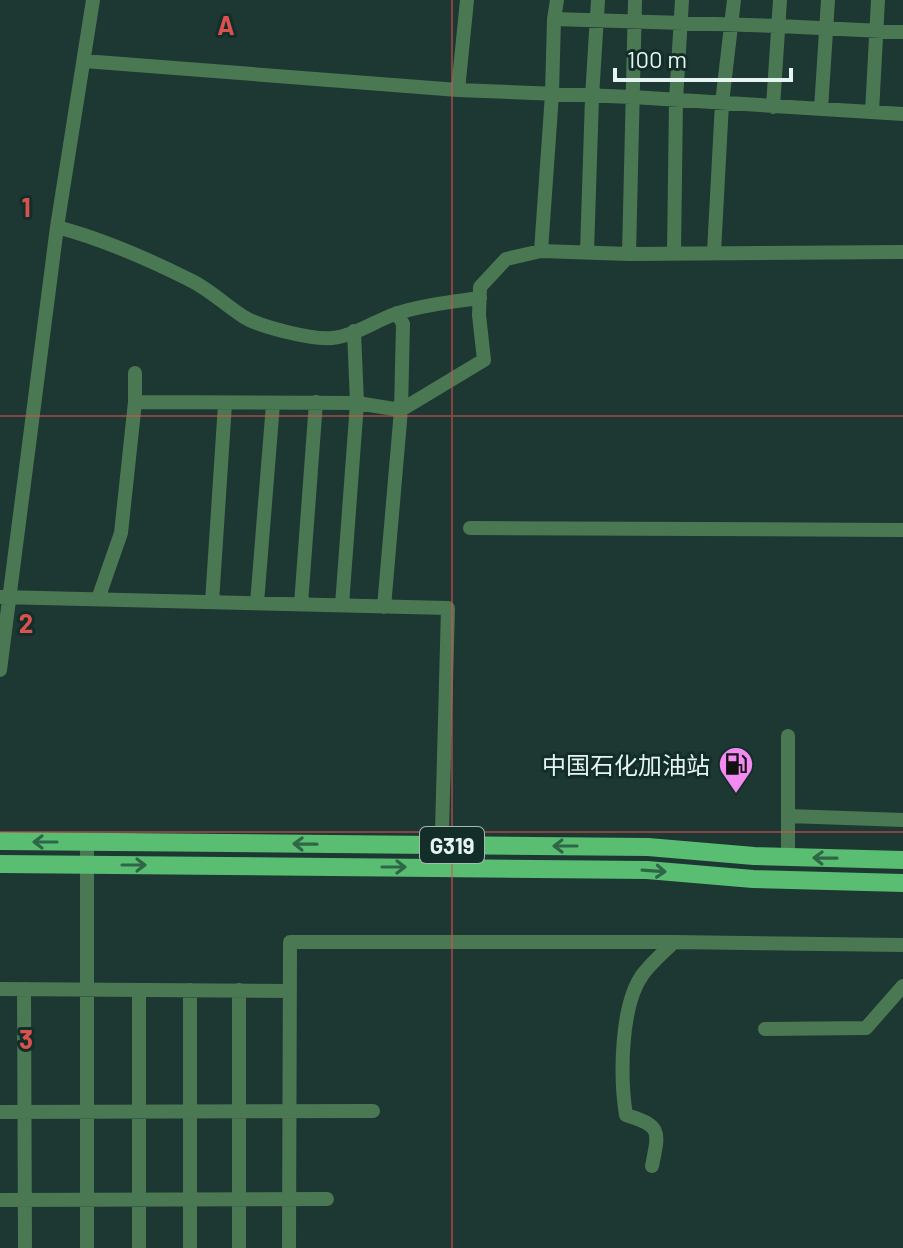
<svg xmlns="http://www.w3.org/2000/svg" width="903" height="1248" font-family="Barlow,'Noto Sans SC',sans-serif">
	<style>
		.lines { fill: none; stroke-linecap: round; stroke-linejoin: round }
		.minor { stroke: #4a7853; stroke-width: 14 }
		.major { stroke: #59bd72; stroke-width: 18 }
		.oneway { stroke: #2f6746 }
		.grid { fill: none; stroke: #d95150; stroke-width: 2; stroke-opacity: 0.55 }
		.labels { text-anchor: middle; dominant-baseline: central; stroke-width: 6; stroke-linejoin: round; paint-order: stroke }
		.shield { fill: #132d28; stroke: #a6b8b4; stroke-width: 2 }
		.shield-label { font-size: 22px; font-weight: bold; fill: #e5f4f0 }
		.poi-label { font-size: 24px; fill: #e5f4f0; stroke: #132d28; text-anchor: end }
		.grid-label { font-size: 26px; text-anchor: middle; font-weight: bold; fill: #d95150; stroke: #132d28; stroke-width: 6; stroke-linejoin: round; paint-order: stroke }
	</style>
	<rect width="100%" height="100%" fill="#1d3732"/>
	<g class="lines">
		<!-- minor -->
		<path class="minor" d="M554,19L778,26L903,32
			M84,61L458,90L632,97L903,114
			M458,90L467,0
			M773,107L780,0
			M821,109L828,0
			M872,112L878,0
			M57,227C102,239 146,258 188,279C208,288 225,305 244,317C260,327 313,340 332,338C354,336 375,321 395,314C422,305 452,302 480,298
			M541,251L629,254L903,252
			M587,252L592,97L598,0
			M714,252L722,103L734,0
			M674,253L676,100L682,0
			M629,254L635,0
			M135,402L357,403L401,410L484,360L479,315L480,287L506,259L541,251L552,94L554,19L557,0
			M470,528L903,530
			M0,597L448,608L441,868
			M98,599L121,533L135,402V373
			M212,602L225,404
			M257,603L273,404
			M301,604L316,402
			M342,605L357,403L354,331
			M384,607L401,410L403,324L397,313
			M0,670L57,227L93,0
			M788,816L903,820
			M788,857V736
			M0,989L290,991
			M24,989L25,1248
			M139,990V1248
			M765,1029L866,1028L903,986
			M0,1112L373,1111
			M652,1166C659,1131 662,1126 626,1115C620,1078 620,1005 643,974C652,962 664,952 674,942
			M0,1200L327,1199
			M87,1248V842
			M190,1248V990
			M239,1248V990
			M289,1248L290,942H674L903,945"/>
		<!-- major -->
		<path class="major" d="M0,841L648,847L754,856L903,860
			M0,864L647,870L753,879L903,883"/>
	</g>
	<!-- one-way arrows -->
	<defs><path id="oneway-shaft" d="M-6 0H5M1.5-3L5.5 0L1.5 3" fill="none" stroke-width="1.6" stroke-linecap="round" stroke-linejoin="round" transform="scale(2)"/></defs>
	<g class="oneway">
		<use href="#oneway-shaft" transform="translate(45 842) rotate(-180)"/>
		<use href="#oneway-shaft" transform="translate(305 844) rotate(-179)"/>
		<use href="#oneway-shaft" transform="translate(565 846) rotate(-180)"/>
		<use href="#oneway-shaft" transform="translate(825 858) rotate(-179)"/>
		<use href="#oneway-shaft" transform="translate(134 865)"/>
		<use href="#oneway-shaft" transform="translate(394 867)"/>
		<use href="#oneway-shaft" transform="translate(654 871) rotate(4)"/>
	</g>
	<!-- grid -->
	<path class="grid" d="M452,0V1248M0,416H903M0,832H903"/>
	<!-- icons -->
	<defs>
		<g id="fuel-pin" transform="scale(1.8)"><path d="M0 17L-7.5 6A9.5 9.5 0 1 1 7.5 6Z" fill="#f38af2" stroke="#132d28"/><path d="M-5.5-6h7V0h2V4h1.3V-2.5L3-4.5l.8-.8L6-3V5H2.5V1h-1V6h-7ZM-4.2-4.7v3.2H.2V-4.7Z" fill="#111"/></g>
	</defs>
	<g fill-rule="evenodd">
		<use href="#fuel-pin" x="736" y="764"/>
	</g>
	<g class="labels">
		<!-- shield labels -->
		<rect class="shield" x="420" y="827" width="64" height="36" rx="6"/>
		<g class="shield-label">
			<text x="452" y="845">G319</text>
		</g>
		<!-- poi labels -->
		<g class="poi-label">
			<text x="710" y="764">中国石化加油站</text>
		</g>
	</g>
	<g class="grid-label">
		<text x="226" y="35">A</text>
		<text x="26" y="217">1</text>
		<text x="26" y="633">2</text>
		<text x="26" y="1049">3</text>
	</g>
	<!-- scale -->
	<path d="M615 68v12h176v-12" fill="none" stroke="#e5f4f0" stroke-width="4"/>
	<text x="627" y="68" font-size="24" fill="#e5f4f0" stroke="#132d28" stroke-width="6" paint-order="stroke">100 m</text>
</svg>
